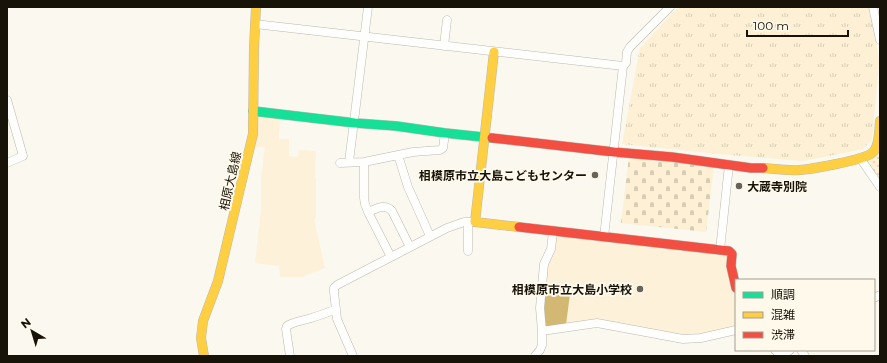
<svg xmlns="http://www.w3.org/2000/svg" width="887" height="363" font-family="Montserrat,'Noto Sans JP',sans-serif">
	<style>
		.built { fill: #fdf1d9 }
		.grass { fill: url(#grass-tufts) }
		.cemetery { fill: url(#cemetery-stones) }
		.garden { fill: url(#garden-dots) }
		.water { fill: #d3b874 }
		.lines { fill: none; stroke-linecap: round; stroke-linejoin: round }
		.street-casing { stroke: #bdb9b0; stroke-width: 9 }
		.fast-casing { stroke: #bdb9b0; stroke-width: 10 }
		.slow-casing { stroke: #bdb9b0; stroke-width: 10 }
		.jam-casing { stroke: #bdb9b0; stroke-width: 10 }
		.street { stroke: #fefefd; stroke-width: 8 }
		.fast { stroke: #16e098; stroke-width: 9 }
		.slow { stroke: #ffcf43; stroke-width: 9 }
		.jam { stroke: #f24e42; stroke-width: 9 }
		.poi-dot { fill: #676359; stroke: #fff9ec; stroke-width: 1.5 }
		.labels { text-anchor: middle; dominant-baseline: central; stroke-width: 4; stroke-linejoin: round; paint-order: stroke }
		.poi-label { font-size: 12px; font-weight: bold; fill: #181308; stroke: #fff9ec; text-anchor: end }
		.street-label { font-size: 12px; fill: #181308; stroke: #fff9ec }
	</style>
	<defs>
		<pattern id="grass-tufts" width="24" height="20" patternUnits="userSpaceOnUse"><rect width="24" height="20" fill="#fdf0d4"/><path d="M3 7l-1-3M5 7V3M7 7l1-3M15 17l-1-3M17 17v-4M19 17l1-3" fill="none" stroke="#d8cdb4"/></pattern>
		<pattern id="cemetery-stones" width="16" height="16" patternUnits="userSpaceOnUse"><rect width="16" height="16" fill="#fdf0d4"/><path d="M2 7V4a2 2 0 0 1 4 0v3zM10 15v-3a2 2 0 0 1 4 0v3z" fill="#d8cdb4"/></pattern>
		<pattern id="garden-dots" width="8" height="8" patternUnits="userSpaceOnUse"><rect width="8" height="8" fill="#fdf0d4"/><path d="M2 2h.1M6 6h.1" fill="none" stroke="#d8cdb4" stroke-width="1.8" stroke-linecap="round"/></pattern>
	</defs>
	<rect width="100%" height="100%" fill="#fbf8f0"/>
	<!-- built -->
	<path class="built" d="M258,115L280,117L279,139H289V156L298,157L299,150L316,151L315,177L316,179V218L314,219L325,268L302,277H280L279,266L255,263L261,210V178L265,147H256Z
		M557,236L728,253L736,294V327L683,337L596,321L547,327L542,309L547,268L554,249L555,237Z"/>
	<!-- grass -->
	<path class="grass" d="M679,7H869L875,35L879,63L872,139L863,149L803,161L729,155L622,144L640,48L672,13Z"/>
	<!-- cemetery -->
	<path class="cemetery" d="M629,156L714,166L706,232L621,223Z"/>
	<!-- garden -->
	<path class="garden" d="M880,146V182L867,163L868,158Z"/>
	<!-- water -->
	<path class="water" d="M549,284L571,286L566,325L547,327L545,326L542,309L545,286L549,285Z"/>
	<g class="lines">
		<!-- street casing -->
		<g class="street-casing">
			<path id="street" d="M873,7L880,40
				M255,24L623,66L626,63L627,52L630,47L670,7
				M444,46L447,20
				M7,100L23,156L7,163
				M398,155L408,187L430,236
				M860,158L880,187
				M349,162L368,7
				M364,162V198L365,204L368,212L391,257
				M340,163L364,162L413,152L440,150L443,148L445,133
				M368,212C376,209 385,203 392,211L410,247
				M604,237L623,66
				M720,250L729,165
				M468,251V222
				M874,298L880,295
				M542,331L597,323L683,339L701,338L736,330
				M775,350L781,356
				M801,350L805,356
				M290,356L286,329L287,326C293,322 301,321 308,319C318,316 327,313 336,309
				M353,356L337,319L334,292V288L337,285L447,228L464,222H475
				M535,356L540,350L542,345V331L540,308L544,264L551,249L553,232
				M781,356L790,350"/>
		</g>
		<!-- fast casing -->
		<g class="fast-casing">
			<path id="fast" d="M253,111L355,123L396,126L445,133L492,138"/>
		</g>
		<!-- slow casing -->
		<g class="slow-casing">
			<path id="slow" d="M494,52L475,222L519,227
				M763,168C775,169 788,171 800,170C812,169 864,160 872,153C880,147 879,130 880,121
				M204,356L201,338L203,321L218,281L253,134L254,47L256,7"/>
		</g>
		<!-- jam casing -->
		<g class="jam-casing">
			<path id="jam" d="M492,138L614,152L672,157L751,168H763
				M519,227L729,251L732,254L731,266L736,288"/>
		</g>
		<!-- street -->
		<use href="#street" class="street"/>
		<!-- fast -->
		<use href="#fast" class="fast"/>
		<!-- slow -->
		<use href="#slow" class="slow"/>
		<!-- jam -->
		<use href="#jam" class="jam"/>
	</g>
	<!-- markers -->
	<g class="poi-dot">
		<circle cx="595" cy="175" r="4"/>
		<circle cx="739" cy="186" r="4"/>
		<circle cx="640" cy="289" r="4"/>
	</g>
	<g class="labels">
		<!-- poi labels -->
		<g class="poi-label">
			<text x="587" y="175">相模原市立大島こどもセンター</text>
			<text x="747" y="186" text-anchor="start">大蔵寺別院</text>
			<text x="632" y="289">相模原市立大島小学校</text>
		</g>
		<!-- street labels -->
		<g class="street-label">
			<text transform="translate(230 181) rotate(-77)">相原大島線</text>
		</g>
	</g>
	<!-- border -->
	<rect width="887" height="363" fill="none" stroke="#181308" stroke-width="16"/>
	<!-- legend -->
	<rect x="735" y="279" width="140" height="72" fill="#fff9ec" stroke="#a39d91"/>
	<rect x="743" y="292" width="20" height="6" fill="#16e098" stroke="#a39d91"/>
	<text x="771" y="299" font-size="12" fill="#181308">順調</text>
	<rect x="743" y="312" width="20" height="6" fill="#ffcf43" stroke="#a39d91"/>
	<text x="771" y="319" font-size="12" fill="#181308">混雑</text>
	<rect x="743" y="332" width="20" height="6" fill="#f24e42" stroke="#a39d91"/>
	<text x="771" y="339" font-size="12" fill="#181308">渋滞</text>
	<!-- north arrow -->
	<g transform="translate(32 331) rotate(322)" stroke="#fff9ec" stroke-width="3" paint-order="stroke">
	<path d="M0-3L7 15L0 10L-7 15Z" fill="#181308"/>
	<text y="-6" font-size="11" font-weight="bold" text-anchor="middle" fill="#181308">N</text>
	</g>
	<!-- scale -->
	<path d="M747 30v6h101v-6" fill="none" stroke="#181308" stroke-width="2"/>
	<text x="753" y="30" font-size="12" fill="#181308" stroke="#fff9ec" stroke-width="3" paint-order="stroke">100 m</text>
</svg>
